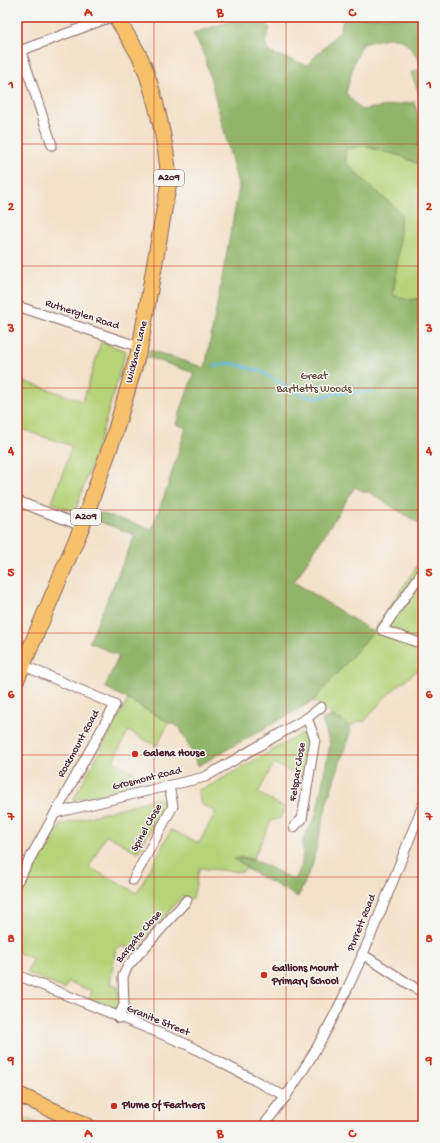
<svg xmlns="http://www.w3.org/2000/svg" width="440" height="1143" font-family="'Gochi Hand',sans-serif">
<style>
.green{fill:#b5d379;stroke:#807952}
.forest{fill:#90b569;stroke:#6d6a4a}
.lines{fill:none;stroke-linecap:round;stroke-linejoin:round}
.stream{stroke:#5ab5d8;stroke-width:3}
.street-casing{stroke:#856362;stroke-width:11}
.primary-casing{stroke:#856362;stroke-width:17}
.street{stroke:#fff;stroke-width:9}
.primary{stroke:#f6c16b;stroke-width:15}
.grid{fill:none;stroke:#c8321e;stroke-width:1;stroke-opacity:0.55}
.poi-dot{fill:#c8321e;stroke:#f6f6f2;stroke-width:1.5}
.labels{text-anchor:middle;dominant-baseline:central;stroke-width:3;stroke-linejoin:round;paint-order:stroke}
.shield{fill:#f6f6f2;stroke:#7e6067;stroke-width:1}
.shield-label{font-size:10px;font-weight:bold;fill:#4a1f2b}
.street-label{font-size:11px;fill:#4a1f2b;stroke:#f6f6f2}
.park-label{font-size:11px;fill:#654c3e;stroke:#f6f6f2}
.poi-label{font-size:11px;font-weight:bold;fill:#4a1f2b;stroke:#f6f6f2;text-anchor:start}
.neatline{fill:none;stroke:#c8321e;stroke-width:1.5}
.grid-label{font-size:13px;text-anchor:middle;font-weight:bold;fill:#c8321e}
</style>
<rect width="100%" height="100%" fill="#f6f6f2"/>
<filter id="ink" filterUnits="userSpaceOnUse"><feTurbulence type="fractalNoise" baseFrequency=".025" numOctaves="2"/><feDisplacementMap in="SourceGraphic" scale="8" xChannelSelector="R" yChannelSelector="G"/><feConvolveMatrix kernelMatrix="1 2 1 2 8 2 1 2 1" color-interpolation-filters="sRGB"/></filter>
<filter id="wash" filterUnits="userSpaceOnUse"><feTurbulence type="fractalNoise" baseFrequency=".012" numOctaves="4" result="noise"/><feDisplacementMap in="SourceGraphic" scale="16" xChannelSelector="R" yChannelSelector="G"/><feGaussianBlur stdDeviation="0.9" result="paint"/><feColorMatrix in="noise" values="0 0 0 0 0 0 0 0 0 0 0 0 0 0 0 0 0 1.4 0 .05"/><feComposite in="paint" operator="in"/></filter>
<g filter="url(#wash)">
<rect width="100%" height="100%" fill="#f3e1c9"/>
<g class="green">
<polygon points="363,146 401,156 423,166 423,297 413,300 393,295 398,257 401,213 359,176 346,162 345,149"/>
<polygon points="101,342 126,351 101,436 75,512 52,503 72,446 17,428 17,379 83,401"/>
<polygon points="423,557 423,670 420,668 386,696 364,722 360,721 349,727 341,719 338,721 333,715 313,701 373,632"/>
<polygon points="128,700 169,722 157,746 128,731 113,761 140,776 135,786 73,800"/>
<polygon points="301,734 306,736 308,742 302,778 274,763 258,793 285,808 280,818 271,821 253,859 242,857 235,859 247,866 243,872 199,868 193,899 183,896 135,950 123,946 116,949 110,983 118,986 119,1004 117,1007 112,1008 89,1000 92,991 68,982 65,989 27,973 33,959 17,952 17,902 60,825 157,798 165,802 165,806 138,852 106,835 89,867 137,893 171,830 199,843 216,812 201,804 198,790 211,785"/>
<polygon points="17,1114 43,1126 17,1126"/>
</g>
<g class="forest">
<path d="M245,17H258L270,28L265,42L270,53L307,65L340,31L344,17H423V103L411,73L422,67C403,33 399,34 363,44L354,62L346,93L361,110L414,102L423,129V166L401,156L363,146L345,149L346,162L359,176L401,213L398,257L393,295L413,300L423,297V526L369,492H364L355,487L294,582L373,632L313,701L198,766L180,728L105,687L119,656L89,642L135,535L98,521L100,513L152,529L167,488L186,428L176,424L194,373L148,357L150,350L205,368L239,188L204,54L193,33Z"/>
<path d="M333,715L338,721L341,719L351,730L327,802L312,866L298,897L245,868L246,866L234,859C257,855 275,872 295,880L302,865L303,840L316,815L330,744L322,720Z"/>
</g>
<g class="lines">
<polyline class="stream" points="215,366 230,363 260,371 299,394 311,397 323,397 336,393 371,392"/>
</g>
</g>
<g filter="url(#ink)">
<g class="lines">
<defs>
<g id="street">
<polyline points="21,51 52,145"/>
<polyline points="17,52 111,17"/>
<polyline points="17,306 140,347"/>
<polyline points="17,501 82,526"/>
<polyline points="423,571 382,630 423,644"/>
<polyline points="55,813 205,777 307,718 321,707"/>
<polyline points="294,827 302,819 315,739 307,718"/>
<polyline points="133,880 173,806 169,786"/>
<polyline points="17,882 115,705 18,663"/>
<polyline points="362,954 423,993"/>
<polyline points="17,975 186,1044 286,1097"/>
<polyline points="118,1018 124,1005 123,976 128,966 187,900"/>
<path d="M263,1126C340,1033 378,916 423,805"/>
<polyline points="419,1126 423,1121"/>
</g>
<g id="primary">
<path d="M17,679L82,526L114,436L140,347L169,182C167,146 155,92 141,59C134,45 124,31 116,17"/>
<polyline points="17,1094 88,1126"/>
</g>
</defs>
<use href="#street" class="street-casing"/>
<use href="#primary" class="primary-casing"/>
<use href="#street" class="street"/>
<use href="#primary" class="primary"/>
</g>
</g>
<path class="grid" d="M154,17V1126M286,17V1126M17,144H423M17,266H423M17,388H423M17,510H423M17,633H423M17,755H423M17,877H423M17,999H423"/>
<g class="poi-dot">
<circle cx="135" cy="754" r="4"/>
<circle cx="264" cy="975" r="4"/>
<circle cx="114" cy="1106" r="4"/>
</g>
<g class="labels">
<g class="shield">
<rect x="154" y="170" width="30" height="16" rx="3"/>
<rect x="71" y="509" width="30" height="16" rx="3"/>
</g>
<g class="shield-label">
<text x="169" y="178">A209</text>
<text x="86" y="517">A209</text>
</g>
<g class="street-label">
<text transform="translate(82 315) rotate(18)">Rutherglen Road</text>
<text transform="translate(137 352) rotate(-76)">Wickham Lane</text>
<text transform="translate(79 744) rotate(-61)">Rockmount Road</text>
<text transform="translate(298 772) rotate(-81)">Felspar Close</text>
<text transform="translate(147 779) rotate(-14)">Grosmont Road</text>
<text transform="translate(147 828) rotate(-61)">Spinel Close</text>
<text transform="translate(362 923) rotate(-68)">Purrett Road</text>
<text transform="translate(139 937) rotate(-50)">Bargate Close</text>
<text transform="translate(158 1021) rotate(22)">Granite Street</text>
</g>
<g class="park-label">
<text x="314" y="377">Great<tspan x="314" dy="13">Bartletts Woods</tspan></text>
</g>
<g class="poi-label">
<text x="143" y="754">Galena House</text>
<text x="272" y="969">Gallions Mount<tspan x="272" dy="13">Primary School</tspan></text>
<text x="122" y="1106">Plume of Feathers</text>
</g>
</g>
<rect width="440" height="1143" fill="none" stroke="#f6f6f2" stroke-width="44"/>
<rect x="22" y="22" width="396" height="1099" class="neatline"/>
<g class="grid-label">
<text x="88" y="16">A</text>
<text x="220" y="16">B</text>
<text x="352" y="16">C</text>
<text x="11" y="88">1</text>
<text x="429" y="88">1</text>
<text x="11" y="210">2</text>
<text x="429" y="210">2</text>
<text x="11" y="332">3</text>
<text x="429" y="332">3</text>
<text x="11" y="454">4</text>
<text x="429" y="454">4</text>
<text x="11" y="576">5</text>
<text x="429" y="576">5</text>
<text x="11" y="698">6</text>
<text x="429" y="698">6</text>
<text x="11" y="820">7</text>
<text x="429" y="820">7</text>
<text x="11" y="942">8</text>
<text x="429" y="942">8</text>
<text x="11" y="1064">9</text>
<text x="429" y="1064">9</text>
<text x="88" y="1137">A</text>
<text x="220" y="1137">B</text>
<text x="352" y="1137">C</text>
</g>
</svg>
